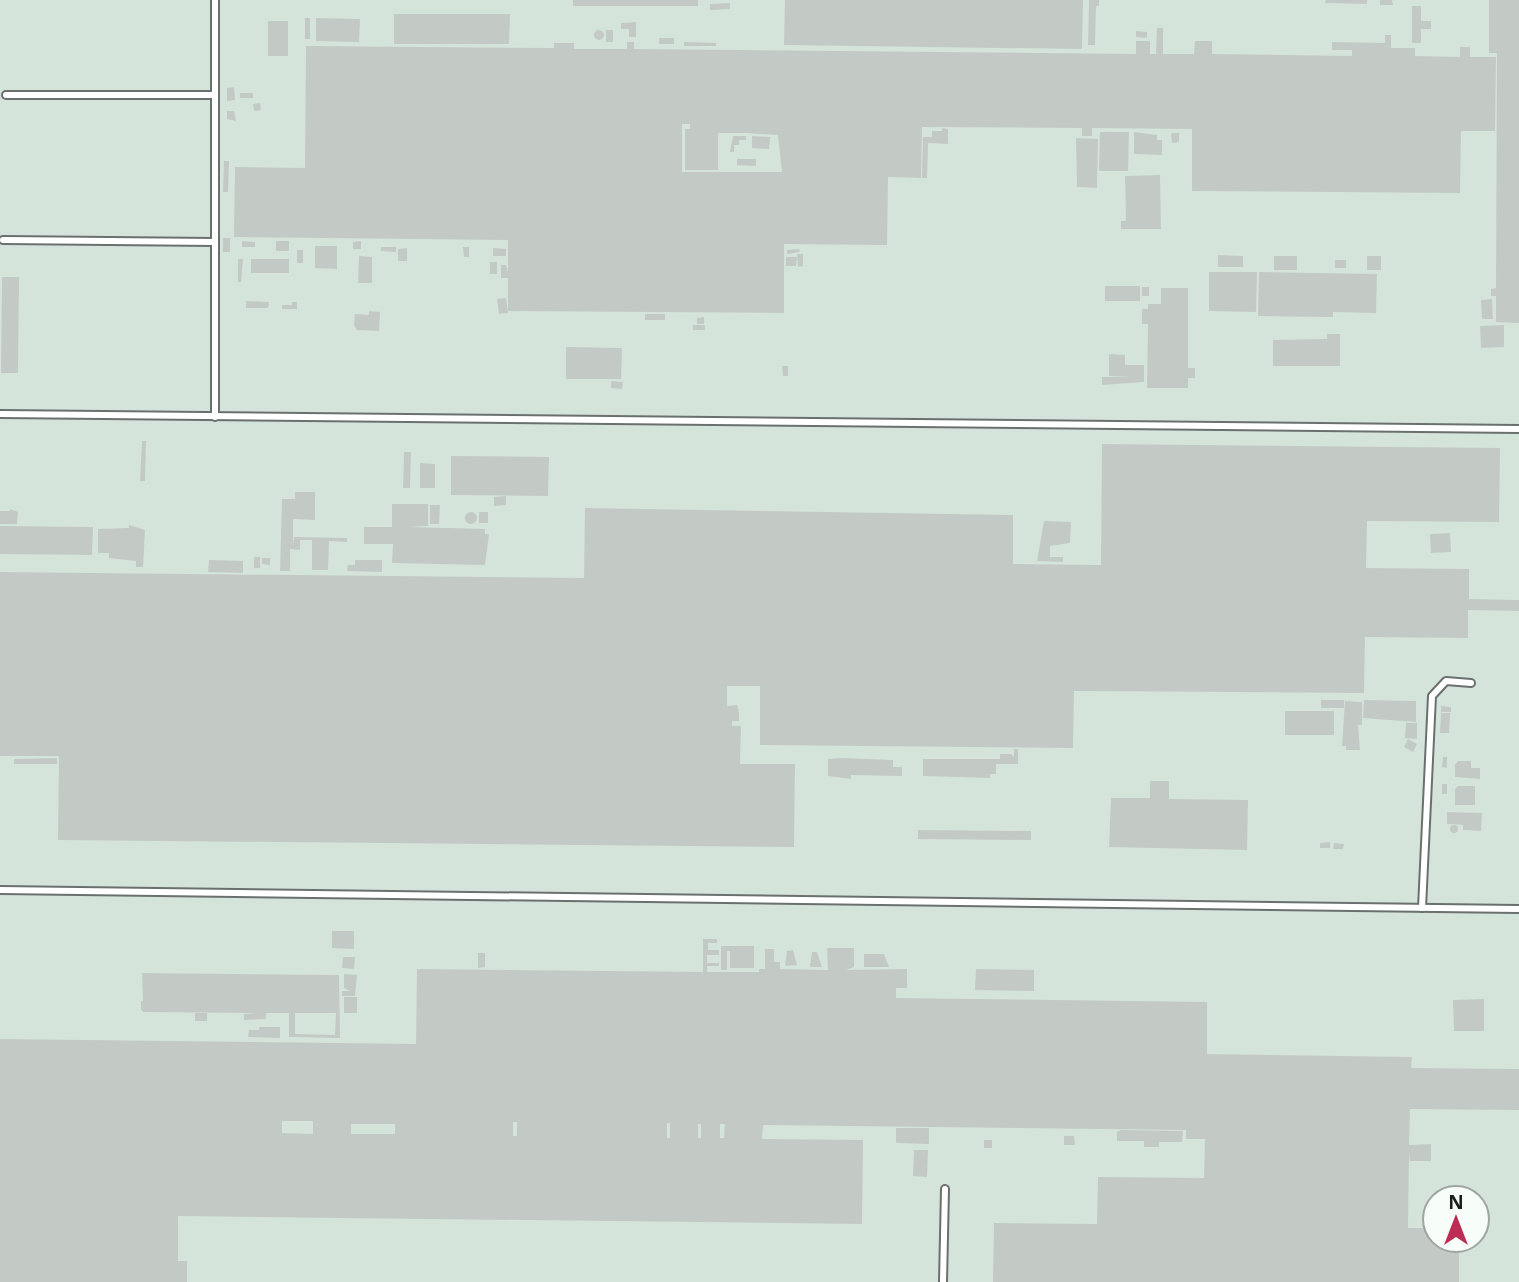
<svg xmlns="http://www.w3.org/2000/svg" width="1519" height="1282" font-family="'Open Sans',sans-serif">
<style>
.built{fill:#d5e4db;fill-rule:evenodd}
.building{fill:#c3cac6;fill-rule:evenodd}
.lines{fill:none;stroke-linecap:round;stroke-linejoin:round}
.lane-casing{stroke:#6a706d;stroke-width:10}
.lane{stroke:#fff;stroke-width:6}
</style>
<rect width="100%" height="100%" fill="#e9f1ec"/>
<path class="built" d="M0,0H1519V1282H0ZM1435,1198H1477V1240H1435Z"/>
<g class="building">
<rect x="573" y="0" width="125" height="6"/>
<polygon points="785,0 1083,0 1082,49 784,45"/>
<polygon points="1089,0 1099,0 1099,6 1096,6 1095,45 1088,45"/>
<polygon points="1326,0 1367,0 1367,4 1325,3"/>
<polygon points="1380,0 1392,0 1393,5 1380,5"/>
<polygon points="1489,0 1519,0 1519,323 1496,322 1496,296 1491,296 1491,289 1496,288 1497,53 1489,53"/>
<polygon points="730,3 730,9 710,10 710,4"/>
<polygon points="1412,6 1421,6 1421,21 1431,21 1431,29 1421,29 1421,43 1412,43"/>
<polygon points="394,14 510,14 509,44 394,44"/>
<rect x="305" y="18" width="5" height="21"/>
<polygon points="316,18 360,19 359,42 316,41"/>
<rect x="268" y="21" width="20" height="35"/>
<polygon points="636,22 636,37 629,37 629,29 621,29 621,23"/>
<path d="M1157,28H1163V54H1194L1195,41H1212V54L1352,56V50H1332V42L1385,43V35H1391V48H1415V56L1460,57V47H1470V57H1496L1495,131H1461L1460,193L1192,191V129L1092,128V136H1082V128L922,127L921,178L888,177L887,245L784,244V313L508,311V278H501V265H506L508,272V240L234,237L235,167L305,168L306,46L554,48V43H574V49H627V42H634V49L1136,54V41H1150V54H1156ZM682,124H690V129H685V170H718V133H746L778,135L782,172H682Z"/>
<circle cx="599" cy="35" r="5"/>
<rect x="606" y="30" width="7" height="12"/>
<polygon points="1136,31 1147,32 1147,38 1136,37"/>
<rect x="659" y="38" width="15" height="6"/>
<polygon points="684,42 716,43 716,46 684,46"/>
<polygon points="234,87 235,100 227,101 227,88"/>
<rect x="240" y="93" width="13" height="5"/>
<polygon points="260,103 261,110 254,111 253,104"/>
<polygon points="227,111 234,111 236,121 227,119"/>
<polygon points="942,128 948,129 948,144 928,143 927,178 922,178 923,137 932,137 932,131 942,131"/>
<polygon points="1100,132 1129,132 1128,171 1099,171"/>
<polygon points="1134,132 1157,135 1157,140 1162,140 1162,155 1134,154"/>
<polygon points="1171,133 1179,133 1179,142 1172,143"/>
<polygon points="733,136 746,136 746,140 739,140 739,145 734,145 734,152 730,152"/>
<polygon points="752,136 770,137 769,149 752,148"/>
<polygon points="1076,138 1098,139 1097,188 1077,187"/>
<polygon points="737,159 756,159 756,166 737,165"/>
<polygon points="224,161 229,161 228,192 223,192"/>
<polygon points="1160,175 1161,229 1121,229 1121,221 1126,221 1125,176"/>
<rect x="223" y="238" width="7" height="14"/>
<polygon points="242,241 255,242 255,247 242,247"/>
<rect x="276" y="241" width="13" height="10"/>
<polygon points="361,241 361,249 353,249 353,242"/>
<polygon points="315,246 337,246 337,269 315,268"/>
<polygon points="381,247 396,247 396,252 381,251"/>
<polygon points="463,247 469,247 469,257 464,257"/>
<polygon points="407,248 407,261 398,261 398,249"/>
<polygon points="493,248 506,249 506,256 493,256"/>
<polygon points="799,249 800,252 787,254 787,250"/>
<rect x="297" y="250" width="6" height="13"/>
<polygon points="797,254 803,254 803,266 798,267"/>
<polygon points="1218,255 1243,256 1243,267 1218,267"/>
<polygon points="359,256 372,257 372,283 358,283"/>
<rect x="1274" y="256" width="23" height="14"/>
<rect x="1367" y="256" width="14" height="14"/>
<polygon points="786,257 797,257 796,266 786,266"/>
<polygon points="238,259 243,259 241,282 238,282"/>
<rect x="251" y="259" width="38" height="14"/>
<rect x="1335" y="260" width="11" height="8"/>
<rect x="490" y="262" width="7" height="12"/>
<polygon points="1209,272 1257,272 1256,312 1209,311"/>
<polygon points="1259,272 1377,274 1376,313 1333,312 1333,317 1258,316"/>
<polygon points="2,277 19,277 18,373 1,373"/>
<rect x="1105" y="286" width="35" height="15"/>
<rect x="1142" y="287" width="7" height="9"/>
<polygon points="1161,288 1188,288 1188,368 1195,368 1195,378 1188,378 1188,388 1147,388 1148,324 1142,324 1142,309 1148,309 1148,304 1161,304"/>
<polygon points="506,298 508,313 499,314 497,299"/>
<polygon points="1492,299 1493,319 1482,319 1481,300"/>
<polygon points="246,301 269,302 268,308 246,308"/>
<polygon points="292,302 297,302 297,309 282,309 282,305 292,305"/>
<polygon points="369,311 380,312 379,331 357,330 354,325 355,314 369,315"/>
<rect x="645" y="314" width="20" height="6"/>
<polygon points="704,317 704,324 697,324 697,318"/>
<rect x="693" y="325" width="12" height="5"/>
<polygon points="1504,325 1504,347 1481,348 1480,326"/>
<polygon points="1327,334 1340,334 1340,366 1273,366 1273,340 1327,339"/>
<polygon points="566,347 622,348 621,379 566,379"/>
<polygon points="1109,354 1125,355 1125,365 1144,365 1144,382 1102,385 1102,377 1130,377 1109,376"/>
<polygon points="782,366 788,366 788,376 783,376"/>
<polygon points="611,381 623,382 622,389 611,388"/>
<polygon points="142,441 146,441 145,481 140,481"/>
<polygon points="1102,444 1500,448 1499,522 1367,521 1366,568 1469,569 1469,599 1519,600 1519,611 1468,610 1468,638 1365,637 1364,693 1074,691 1073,748 760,745 760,686 727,686 727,706 737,705 739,712 739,721 732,721 732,726 741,726 740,764 795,764 794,847 58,840 59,756 0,756 0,572 584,578 585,508 1013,515 1013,564 1101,565"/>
<polygon points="404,452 411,452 410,488 403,488"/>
<polygon points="451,456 549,457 548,496 451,495"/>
<polygon points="420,463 435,464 435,488 420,488"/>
<polygon points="295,492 315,492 315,520 293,519 293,547 294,537 347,538 347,542 329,541 328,570 312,570 312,540 300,540 300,550 290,549 290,571 280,571 282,499 295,499"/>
<polygon points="506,496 506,505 494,506 494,497"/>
<polygon points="392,504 428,504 428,526 408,527 485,529 485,534 489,534 485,565 392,563 393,544 364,544 364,527 392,527"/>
<polygon points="430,505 440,505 439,524 430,524"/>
<polygon points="10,509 18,512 17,524 0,524 0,511 10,511"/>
<circle cx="471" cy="518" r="6"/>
<rect x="479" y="512" width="9" height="11"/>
<polygon points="1044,521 1071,522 1070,543 1050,546 1050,557 1063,557 1063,562 1037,561"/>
<polygon points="129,525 145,530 143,567 136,567 136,561 109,558 109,553 98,553 98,529 129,528"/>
<polygon points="0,526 93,527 92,555 0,554"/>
<polygon points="1450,533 1451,552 1431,553 1430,534"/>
<rect x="254" y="557" width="6" height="11"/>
<polygon points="262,558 270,558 270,565 262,564"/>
<polygon points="209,560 243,561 243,573 208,572"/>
<polygon points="355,560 382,560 382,572 347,571 348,565 355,565"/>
<rect x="1321" y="700" width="23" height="8"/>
<polygon points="1364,700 1416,701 1416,722 1363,718"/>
<polygon points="1345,701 1362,702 1362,725 1358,725 1360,750 1346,750 1346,746 1342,746"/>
<polygon points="1441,706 1451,707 1451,712 1441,712"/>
<rect x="1285" y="711" width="49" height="24"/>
<polygon points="1441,713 1450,713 1449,733 1440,733"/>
<polygon points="1406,723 1417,723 1417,739 1405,738"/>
<polygon points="1408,739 1417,744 1413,752 1404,747"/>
<polygon points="1014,749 1018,749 1018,764 996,764 996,774 990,774 990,778 923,776 923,759 1000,759 1000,754 1011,754 1014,757"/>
<polygon points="1443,757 1447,757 1447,768 1442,767"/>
<polygon points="57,758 57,764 14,764 14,759"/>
<polygon points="842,758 893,760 893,767 902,767 902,776 851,775 851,779 828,776 828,759"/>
<polygon points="1458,761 1471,761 1471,768 1480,768 1480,779 1455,777 1455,765"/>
<polygon points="1150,781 1169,781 1169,799 1248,800 1247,850 1109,847 1111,798 1150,798"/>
<rect x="1442" y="784" width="5" height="10"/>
<polygon points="1458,786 1475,786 1475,805 1455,805 1455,789"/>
<polygon points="1447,812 1482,813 1481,831 1463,830 1463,825 1447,824"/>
<circle cx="1454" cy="829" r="4"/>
<polygon points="918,830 1031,831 1031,840 918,839"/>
<polygon points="1330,842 1330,848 1320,848 1320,843"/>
<polygon points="1334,843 1344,844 1343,849 1333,849"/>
<polygon points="332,931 354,931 354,949 332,948"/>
<path d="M703,939H717V943H708V950H719V955H707V963H719V966H707V972H759V969H765V949H774V962H780V969L828,970L827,948H854V967L846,970L907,969V988H896V998L1207,1002V1054L1412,1057L1411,1068L1519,1069V1110L1410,1109L1409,1145L1431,1144V1161H1410L1409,1153L1408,1228H1435V1240H1459V1282H993L994,1223L1097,1224L1098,1177L1204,1178L1205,1139H1186V1130L763,1125L762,1139L863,1140L862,1224L178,1216V1261H187V1282H0V1039L416,1044L417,969L703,972ZM282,1121H313V1134L282,1133ZM513,1122H517V1136H513ZM667,1123H670V1138H667ZM351,1124H395V1134H351ZM698,1124H701V1138H698ZM720,1124H725L724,1138H720Z"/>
<polygon points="721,946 754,946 754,968 730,968 730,951 727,951 727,970 721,970"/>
<polygon points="793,950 797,965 785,966 787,951"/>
<polygon points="812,952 817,952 822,967 810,967"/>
<polygon points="478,953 485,953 485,967 478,968"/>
<polygon points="864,954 884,954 889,967 864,967"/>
<polygon points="343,957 355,957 354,969 342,968"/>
<polygon points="976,969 1034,970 1034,991 975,990"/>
<path d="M142,973L339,975L340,1038L289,1037V1013H266V1019L244,1020V1014L257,1013L143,1012L141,1010V1001H143ZM295,1013H336L335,1035L295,1034Z"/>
<polygon points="344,974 357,975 355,996 342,996 342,991 350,991 344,988"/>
<rect x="344" y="997" width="13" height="16"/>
<polygon points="1484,999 1484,1031 1454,1031 1453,1000"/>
<rect x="195" y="1013" width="12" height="8"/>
<polygon points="259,1027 280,1027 280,1038 248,1037 249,1030 259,1030"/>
<polygon points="896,1128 929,1128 929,1144 896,1143"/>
<polygon points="1121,1130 1183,1131 1182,1142 1159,1142 1159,1147 1144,1147 1144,1141 1117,1141 1117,1132"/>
<polygon points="1064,1136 1074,1136 1075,1145 1064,1145"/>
<rect x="984" y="1140" width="8" height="8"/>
<polygon points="914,1150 928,1150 927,1177 913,1176"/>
</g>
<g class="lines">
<defs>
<g id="lane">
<polyline points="6,95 215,95"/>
<polyline points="3,240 215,242"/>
<polyline points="0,414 1519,429"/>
<polyline points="215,417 215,0"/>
<polyline points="0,890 1519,909"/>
<polyline points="1422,908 1432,696 1446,681 1471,683"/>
<polyline points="943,1282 945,1189"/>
</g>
</defs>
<use href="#lane" class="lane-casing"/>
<use href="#lane" class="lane"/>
</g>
<g transform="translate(1456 1219)"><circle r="33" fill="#f7fefa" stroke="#9fa4a1" stroke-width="2"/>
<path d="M0-5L12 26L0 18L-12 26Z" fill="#bc2c53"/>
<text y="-10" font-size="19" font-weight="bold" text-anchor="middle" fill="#1b1e1c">N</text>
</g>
</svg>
